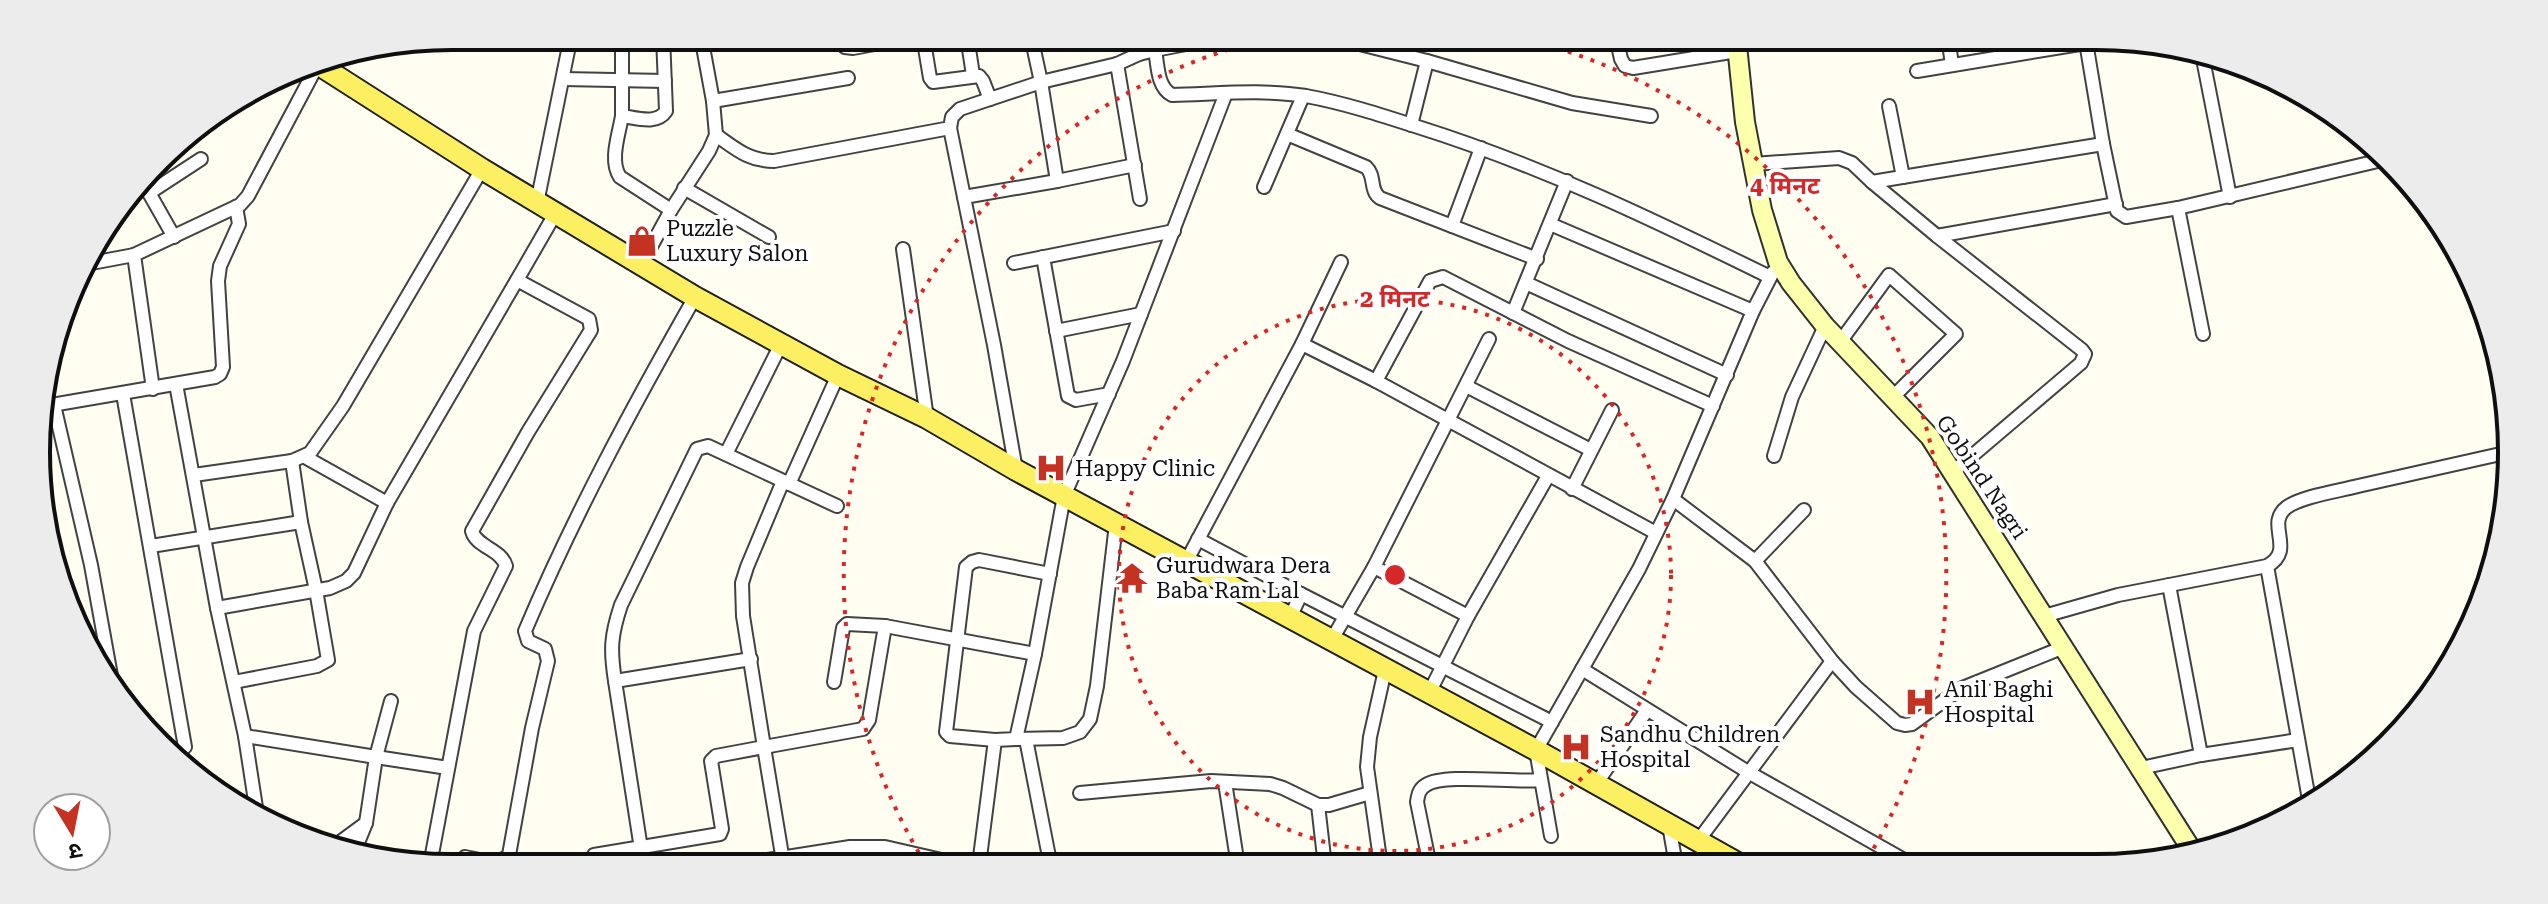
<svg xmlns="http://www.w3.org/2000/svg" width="2548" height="904" font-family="'Roboto Serif','Noto Sans Devanagari',serif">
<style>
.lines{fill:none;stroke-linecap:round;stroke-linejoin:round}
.street-casing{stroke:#424242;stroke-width:16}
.secondary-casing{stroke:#313131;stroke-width:22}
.primary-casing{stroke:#202020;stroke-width:24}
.street{stroke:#fff;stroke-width:12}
.secondary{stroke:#fcffab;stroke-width:18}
.primary{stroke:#fdef62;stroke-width:20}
.ring{fill:none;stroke:#d62828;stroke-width:4;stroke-dasharray:4 8}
.labels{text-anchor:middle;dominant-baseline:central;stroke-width:8;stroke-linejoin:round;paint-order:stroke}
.poi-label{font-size:22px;fill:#0f0f0f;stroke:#fff;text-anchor:start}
.street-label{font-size:22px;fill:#0f0f0f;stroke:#fff}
.rim{fill:none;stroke:#0f0f0f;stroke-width:4}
.centre{fill:#d62828;stroke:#fff;stroke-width:4}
.ring-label{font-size:24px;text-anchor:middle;font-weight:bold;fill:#d62828;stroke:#fff;stroke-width:8;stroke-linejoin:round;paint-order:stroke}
</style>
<rect width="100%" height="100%" fill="#fffef0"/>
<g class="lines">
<defs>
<g id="street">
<path d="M622,36V116C637,118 657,125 666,111L663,36"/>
<polyline points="841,36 845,47 853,48 918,36"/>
<polyline points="923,36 930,78 933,82 979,76 983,81 990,99"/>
<polyline points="967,36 973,75"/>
<polyline points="1328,36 1427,61 1411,125"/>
<polyline points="1616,36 1621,59 1625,66 1633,68 1737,51"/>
<polyline points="1948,36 1952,65"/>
<polyline points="2085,36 2103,144"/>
<polyline points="1155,50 1228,36"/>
<path d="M1139,54L1155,50C1158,66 1157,87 1172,95C1217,94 1262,89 1306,96C1344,103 1381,115 1418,127C1542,166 1654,220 1770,277"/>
<polyline points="2215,56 2203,59 2230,197"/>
<polyline points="1427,61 1572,103 1651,116"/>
<polyline points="1117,64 1140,199"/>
<polyline points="1917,71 2086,43"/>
<polyline points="563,79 665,81"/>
<polyline points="713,101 848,78"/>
<polyline points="1889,106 1903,177"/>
<path d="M622,116C619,134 609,161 620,177L671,210"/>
<polyline points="950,128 994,345 1016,470"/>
<path d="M1287,134L1366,167C1376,176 1369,190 1380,198L1537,259"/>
<path d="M716,135C736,149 749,161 774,161L950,128L952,117L960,109L1041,82L1117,64L1139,54L1136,36"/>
<polyline points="1753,164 1839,158 1852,163 1872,182 2103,144 2117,211 2126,217 2178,208 2382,160"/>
<polyline points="1057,181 1135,165"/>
<polyline points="1872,182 1937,236 2082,350 2085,354 2081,363 1953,472"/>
<polyline points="144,184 174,237"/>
<polyline points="1264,187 1303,96"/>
<polyline points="684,188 769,237"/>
<polyline points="149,193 201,159"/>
<polyline points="964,197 1057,181 1041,82 1031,36"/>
<polyline points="537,203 571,36"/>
<polyline points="2424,207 2428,215 2437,221"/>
<polyline points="2178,208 2203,334"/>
<polyline points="1550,224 1753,311"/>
<polyline points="1452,226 1481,148"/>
<polyline points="1937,236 2116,204"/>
<polyline points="903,249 927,418"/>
<polyline points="1043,257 1068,396 1076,400 1109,394"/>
<polyline points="1014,263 1174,231"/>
<polyline points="81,265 134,255"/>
<polyline points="641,265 671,210 709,151 716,135 713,101 701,36"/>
<polyline points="1526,283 1727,375"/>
<polyline points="1513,313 1567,181"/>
<polyline points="1056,331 1141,314"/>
<polyline points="1840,342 1889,275 1956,334 1893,397"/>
<polyline points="1302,344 1376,381 1656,533"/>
<polyline points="1376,381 1430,281 1443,277 1568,341 1713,406"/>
<polyline points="176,384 217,608 245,736"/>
<polyline points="1466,386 1591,450"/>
<polyline points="153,389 134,255 240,205 248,196 318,64"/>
<polyline points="123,394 185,747"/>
<polyline points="54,405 91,565 114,692"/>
<polyline points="40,407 215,377 220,374 223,367 218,281 220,266 239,224 236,207"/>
<polyline points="726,454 781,344"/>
<polyline points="1774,456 1792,397 1825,326"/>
<polyline points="305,457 387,503"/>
<polyline points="194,475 292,461 310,453 343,406 482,169"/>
<polyline points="783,481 747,567 742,583 743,616 764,747 863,729 869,720 885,626"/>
<polyline points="789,484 838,375"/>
<polyline points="1572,489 1612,410"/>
<polyline points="1673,499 1755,561 1832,661 1856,687 1897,723 1905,725 1912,724 1960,689 2064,647"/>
<polyline points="1198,539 1301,594"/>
<polyline points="151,546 301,522"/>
<polyline points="1755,561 1804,510"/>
<polyline points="1186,562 1302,344 1341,262"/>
<polyline points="2267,566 2310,805"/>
<polyline points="1374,567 1468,616"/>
<polyline points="2169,585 2201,755"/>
<polyline points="217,608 330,588 346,581 354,573 387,503 517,280"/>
<path d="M2044,616L2118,595L2267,566C2297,550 2264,524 2287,507C2303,496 2339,491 2358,486C2407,475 2456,464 2505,453"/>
<polyline points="1290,618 1301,594 1552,722"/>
<polyline points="1331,641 1374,567 1489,339"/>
<path d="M751,659L615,681C610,649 611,635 621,605L697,449L708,446L837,506"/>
<polyline points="1582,669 1748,772 1913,865"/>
<polyline points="615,681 644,868"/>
<polyline points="234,682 317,666 328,660 316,590 301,522 292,461"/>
<polyline points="834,682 843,628 847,624 885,626 1035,654"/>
<polyline points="1429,693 1468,616 1548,476"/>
<polyline points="1016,739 1063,738 1080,732 1090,719 1097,686 1116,524"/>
<polyline points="1026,739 1051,867"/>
<polyline points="995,740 950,736 946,732 966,567 972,562 979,560 1050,574"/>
<polyline points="2141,768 2201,755 2298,740"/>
<polyline points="1225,782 1238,866"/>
<polyline points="1596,784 1647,710"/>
<polyline points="1080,793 1211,781 1270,784 1283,788 1318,805 1329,805 1370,793"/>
<polyline points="1318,805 1325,866"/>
<polyline points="257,814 245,736 376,757 391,701"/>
<polyline points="1669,825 1676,865"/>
<polyline points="1551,836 1536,750 1639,569 1673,499 1753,311 1773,272"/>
<polyline points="1698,841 1832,661"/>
<polyline points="332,848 366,823"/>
<polyline points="353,855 366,823 376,757 448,768"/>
<polyline points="594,855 720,834 722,829 711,761 716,756 764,747 784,867"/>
<path d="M465,857C480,860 498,867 509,855L532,728L548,661L545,649L528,641L525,631C574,515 633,406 695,297"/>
<path d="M430,865L474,631L506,566C501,549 476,547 472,531L528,432L591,330L589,319L517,280L555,214"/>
<polyline points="1381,866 1367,767 1370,737 1385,670"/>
<path d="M1430,866L1417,802C1418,795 1419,789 1426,785C1444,773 1514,783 1540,780"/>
<polyline points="722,867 850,847 885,847 959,864"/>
<polyline points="956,867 959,864 979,865 995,740 1016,739 1035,654 1064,496 1123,361 1226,93"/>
</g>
<polyline id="secondary" points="1736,36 1745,122 1762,210 1778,262 1791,283 1825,326 1930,437 2193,852"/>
<polyline id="primary" points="316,63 482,169 695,297 838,375 927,418 1016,470 1536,750 1741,865"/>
</defs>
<use href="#street" class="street-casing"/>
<use href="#secondary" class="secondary-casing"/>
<use href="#primary" class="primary-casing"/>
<use href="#street" class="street"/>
<use href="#secondary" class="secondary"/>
<use href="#primary" class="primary"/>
</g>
<g class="ring">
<circle cx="1395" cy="575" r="276"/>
<path d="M925 863A551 551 0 0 1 1280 36M1510 36A551 551 0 0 1 1865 863"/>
</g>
<defs>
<symbol id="shop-bare" viewBox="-9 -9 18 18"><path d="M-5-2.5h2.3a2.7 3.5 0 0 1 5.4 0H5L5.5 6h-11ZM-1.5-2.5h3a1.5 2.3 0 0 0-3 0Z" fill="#c43221" stroke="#fff" stroke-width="2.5" paint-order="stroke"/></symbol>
<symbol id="hospital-bare" viewBox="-9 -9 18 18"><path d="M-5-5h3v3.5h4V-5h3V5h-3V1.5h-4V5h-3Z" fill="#c43221" stroke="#fff" stroke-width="2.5" paint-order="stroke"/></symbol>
<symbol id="temple-bare" viewBox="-9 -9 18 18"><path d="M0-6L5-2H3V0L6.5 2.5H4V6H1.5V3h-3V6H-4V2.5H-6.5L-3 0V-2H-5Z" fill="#c43221" stroke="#fff" stroke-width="2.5" paint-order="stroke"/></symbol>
</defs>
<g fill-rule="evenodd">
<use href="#shop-bare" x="620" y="219" width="44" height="44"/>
<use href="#hospital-bare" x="1029" y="446" width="44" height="44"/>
<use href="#temple-bare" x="1110" y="556" width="44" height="44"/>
<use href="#hospital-bare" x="1898" y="680" width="44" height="44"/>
<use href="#hospital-bare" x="1554" y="725" width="44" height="44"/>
</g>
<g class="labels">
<g class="poi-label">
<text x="666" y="228">Puzzle<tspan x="666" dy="25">Luxury Salon</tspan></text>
<text x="1075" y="468">Happy Clinic</text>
<text x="1156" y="565">Gurudwara Dera<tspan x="1156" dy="25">Baba Ram Lal</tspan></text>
<text x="1944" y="689">Anil Baghi<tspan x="1944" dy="25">Hospital</tspan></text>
<text x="1600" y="734">Sandhu Children<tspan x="1600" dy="25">Hospital</tspan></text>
</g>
<g class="street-label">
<text transform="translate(1982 477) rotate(56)">Gobind Nagri</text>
</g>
</g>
<path d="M0 0H2548V904H0ZM452 50H2096A402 402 0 0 1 2498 452V452A402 402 0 0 1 2096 854H452A402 402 0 0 1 50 452V452A402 402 0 0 1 452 50Z" fill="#ececec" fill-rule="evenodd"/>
<path class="rim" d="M452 50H2096A402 402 0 0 1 2498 452V452A402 402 0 0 1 2096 854H452A402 402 0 0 1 50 452V452A402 402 0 0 1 452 50Z"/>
<circle cx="1395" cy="575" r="12" class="centre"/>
<g class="ring-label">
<text x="1785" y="194">4 मिनट</text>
<text x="1395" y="307">2 मिनट</text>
</g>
<g transform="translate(72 832) rotate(170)"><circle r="38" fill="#ffffff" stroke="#9f9f9f" stroke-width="2"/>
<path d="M0-6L14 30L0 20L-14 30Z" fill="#c43221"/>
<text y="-12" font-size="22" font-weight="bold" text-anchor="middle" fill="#0f0f0f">उ</text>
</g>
</svg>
